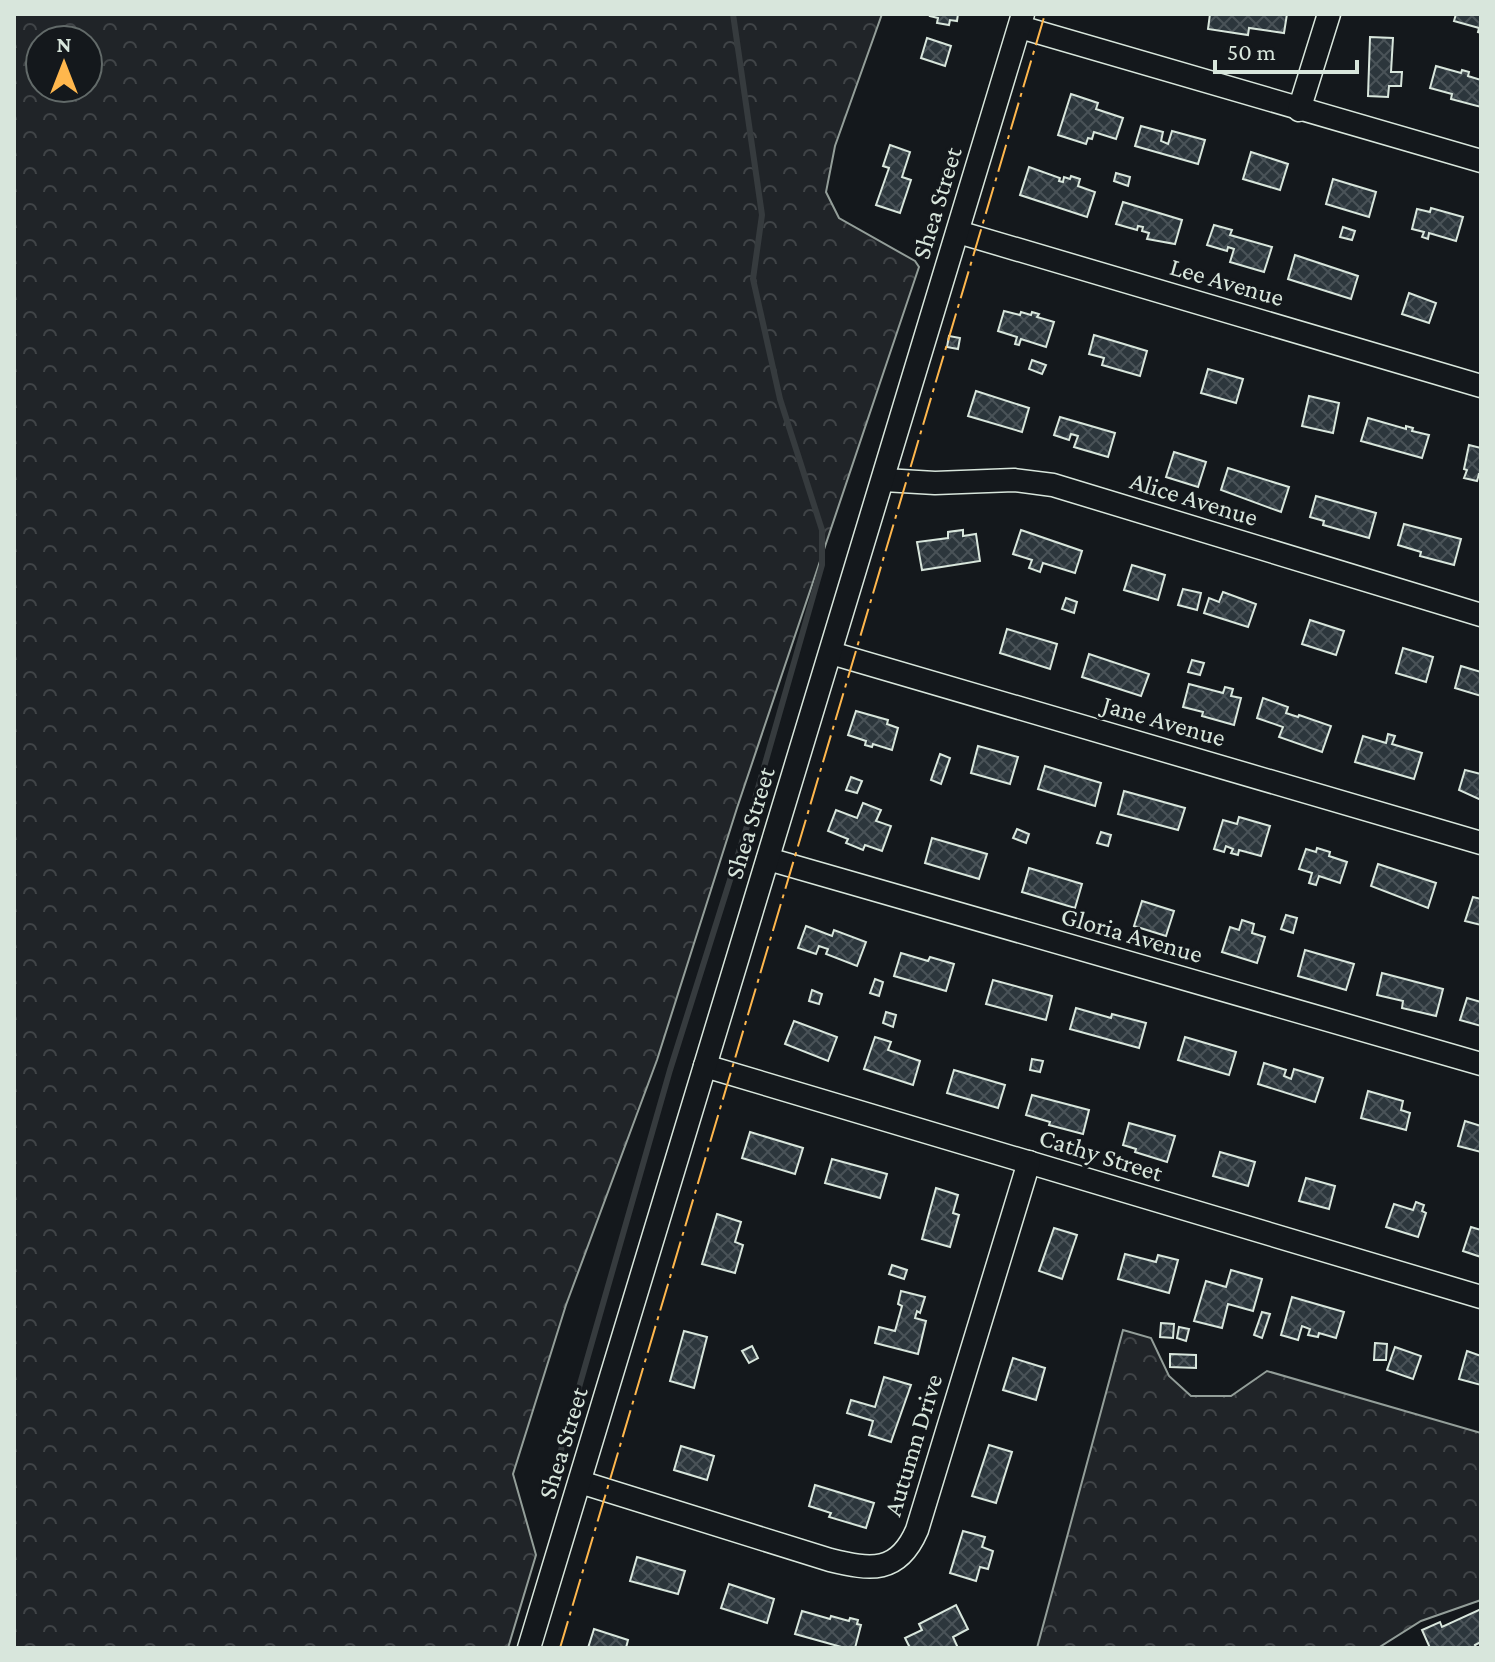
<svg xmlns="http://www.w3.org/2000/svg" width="1495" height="1662" font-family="'Crimson Pro',serif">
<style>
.forest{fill:url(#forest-crowns);stroke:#939e99;stroke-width:2;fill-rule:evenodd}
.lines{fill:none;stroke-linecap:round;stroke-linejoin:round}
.stream{stroke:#363b3e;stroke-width:6}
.building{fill:url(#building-cross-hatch);stroke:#d8e6dc;stroke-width:2}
.minor-casing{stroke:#d8e6dc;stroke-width:25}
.minor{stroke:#14181c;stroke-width:22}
.power{stroke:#ffb74d;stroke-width:2;stroke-dasharray:28 6 4 6;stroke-linecap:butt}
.labels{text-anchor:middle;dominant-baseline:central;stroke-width:6;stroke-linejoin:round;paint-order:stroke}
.street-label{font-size:26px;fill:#d8e6dc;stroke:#14181c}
</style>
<defs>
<pattern id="forest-crowns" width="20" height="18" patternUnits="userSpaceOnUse" patternTransform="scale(2)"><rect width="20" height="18" fill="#202428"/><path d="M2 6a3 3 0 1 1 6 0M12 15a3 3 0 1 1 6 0" fill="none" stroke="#404447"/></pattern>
<pattern id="building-cross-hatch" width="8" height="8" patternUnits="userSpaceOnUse" patternTransform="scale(2)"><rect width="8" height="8" fill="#2c363c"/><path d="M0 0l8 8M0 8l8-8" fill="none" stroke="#4a5358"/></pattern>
</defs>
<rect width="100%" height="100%" fill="#14181c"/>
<g class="forest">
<path d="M14,14H882L835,146L826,192L839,218L915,261L919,267L737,808L657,1060L566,1305L513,1474L536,1555L508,1648H14ZM40,40H88V88H40Z"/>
<polygon points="1123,1330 1151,1338 1169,1376 1191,1396 1231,1396 1267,1371 1481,1433 1481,1600 1421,1621 1378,1648 1037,1648"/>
</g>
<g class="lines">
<polyline class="stream" points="549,1492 670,1070 748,823 822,565 822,530 780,399 753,279 762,215 733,14"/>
</g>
<g class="building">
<polygon points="931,14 958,14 957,21 950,20 949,25 937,23 938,18 930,16"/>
<polygon points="1210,14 1287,14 1284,33 1249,28 1248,35 1208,29"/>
<polygon points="1456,14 1481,14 1481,33 1478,32 1479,28 1454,21"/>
<polygon points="1370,37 1393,38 1391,72 1402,72 1401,86 1389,86 1388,97 1368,96"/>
<polygon points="927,38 951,46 945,66 921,58"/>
<polygon points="1436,66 1461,73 1462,70 1469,72 1468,76 1481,80 1481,107 1451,99 1452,94 1430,88"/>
<polygon points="1071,94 1098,103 1096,109 1123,118 1116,139 1094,132 1092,139 1088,138 1086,144 1058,135"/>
<polygon points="1141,126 1163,132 1161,141 1168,144 1172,131 1205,140 1198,164 1135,146"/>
<polygon points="890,145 910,152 902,177 911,180 900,213 876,205 889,168 883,166"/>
<polygon points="1251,152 1288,164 1280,190 1243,179"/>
<polygon points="1029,167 1060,178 1059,181 1063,182 1064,177 1070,179 1071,176 1080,179 1078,186 1095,192 1087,217 1020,195"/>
<polygon points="1116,173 1130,177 1128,186 1114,181"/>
<polygon points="1333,179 1376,192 1369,217 1326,204"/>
<polygon points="1123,202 1182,220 1175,244 1147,239 1149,233 1142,231 1143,227 1138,226 1137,230 1116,224"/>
<polygon points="1431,208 1463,217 1456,241 1429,233 1428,239 1422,237 1424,232 1412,229 1417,209 1430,212"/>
<polygon points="1214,225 1232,230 1230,235 1272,247 1264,272 1230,262 1234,249 1228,247 1227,251 1207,245"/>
<polygon points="1343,227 1355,231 1352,240 1340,237"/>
<polygon points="1295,255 1358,276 1351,299 1288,279"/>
<polygon points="1409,293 1436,303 1429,323 1402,314"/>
<polygon points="1004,311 1020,315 1021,312 1031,315 1032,312 1039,314 1037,317 1054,322 1046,347 1021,339 1019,345 1015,344 1017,337 998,331"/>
<polygon points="1094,335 1147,351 1140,376 1102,365 1104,358 1089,354"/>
<polygon points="949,336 960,338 958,349 947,347"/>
<polygon points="1032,360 1046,365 1042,374 1029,369"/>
<polygon points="1208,369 1243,379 1236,403 1201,393"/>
<polygon points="976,391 1029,408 1022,432 968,416"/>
<polygon points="1309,396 1339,403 1333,433 1302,426"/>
<polygon points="1060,417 1115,433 1108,457 1074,447 1078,436 1071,434 1069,440 1054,435"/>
<polygon points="1368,418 1406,429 1406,426 1413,428 1412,431 1429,435 1422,458 1361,441"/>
<polygon points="1469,445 1481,448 1481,474 1479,474 1477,481 1464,478 1467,470 1464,469"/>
<polygon points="1174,452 1206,462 1198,487 1166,477"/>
<polygon points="1228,468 1289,487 1281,512 1221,490"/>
<polygon points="1316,496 1376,513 1369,538 1323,525 1324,521 1310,517"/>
<polygon points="1404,524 1461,539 1454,565 1420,556 1421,552 1398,545"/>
<polygon points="963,530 963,536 976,534 980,561 922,570 917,542 948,538 948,532"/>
<polygon points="1021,530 1082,551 1075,573 1043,563 1040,572 1029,568 1032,560 1013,554"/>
<polygon points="1132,565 1165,575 1158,600 1124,590"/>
<polygon points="1183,589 1201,593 1197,610 1178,605"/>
<polygon points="1223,592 1256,604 1248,627 1204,613 1209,598 1219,602"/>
<polygon points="1066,598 1077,602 1074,613 1062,609"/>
<polygon points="1310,620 1344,631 1336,655 1302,644"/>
<polygon points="1007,629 1057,644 1050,669 1000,653"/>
<polygon points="1403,648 1433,657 1426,682 1396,673"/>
<polygon points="1089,654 1149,674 1141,696 1082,677"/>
<polygon points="1192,660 1204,663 1200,675 1188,672"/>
<polygon points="1461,666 1481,672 1481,696 1455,688"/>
<polygon points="1189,684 1223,693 1225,687 1233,689 1231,696 1241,698 1234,725 1202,716 1203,712 1183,707"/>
<polygon points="1263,698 1288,707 1286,713 1298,717 1299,715 1331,726 1322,752 1279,737 1283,727 1257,718"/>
<polygon points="856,711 888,720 887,724 898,728 892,750 873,744 872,747 865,745 866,741 848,735"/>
<polygon points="1388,734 1395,736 1392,744 1422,753 1414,779 1355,762 1363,736 1386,743"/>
<polygon points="978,746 1018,757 1010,784 971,773"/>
<polygon points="940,754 950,758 941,784 931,780"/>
<polygon points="1045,766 1101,783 1095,806 1038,789"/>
<polygon points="1465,770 1481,774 1481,800 1459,790"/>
<polygon points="851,777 862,781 857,793 846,790"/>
<polygon points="1124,791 1185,808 1178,830 1118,814"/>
<polygon points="863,803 881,810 876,821 891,826 882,851 865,845 863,850 846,843 848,839 828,831 836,810 857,818"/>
<polygon points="1239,817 1270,826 1261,856 1239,850 1238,855 1231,853 1233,849 1226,846 1224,852 1214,849 1223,820 1237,824"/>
<polygon points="1017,829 1029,834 1026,843 1013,838"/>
<polygon points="1101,832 1111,835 1108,846 1097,843"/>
<polygon points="932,838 987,854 979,879 925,863"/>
<polygon points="1317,848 1330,852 1329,856 1347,862 1340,883 1319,876 1316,885 1309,883 1312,873 1299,869 1306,849 1316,852"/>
<polygon points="1378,864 1436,883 1428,908 1371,886"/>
<polygon points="1029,868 1082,884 1075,908 1022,892"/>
<polygon points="1473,897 1481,899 1481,925 1465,921"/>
<polygon points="1142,901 1174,911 1166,936 1134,926"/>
<polygon points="1286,915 1297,918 1293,933 1281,929"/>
<polygon points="1242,920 1254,924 1252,933 1265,937 1257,963 1222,952 1230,927 1239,930"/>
<polygon points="806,926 832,936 834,930 866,942 857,966 826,954 828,949 819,946 816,954 798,948"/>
<polygon points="1305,950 1354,964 1346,990 1298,976"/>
<polygon points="901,953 928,961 930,957 954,964 946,991 894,976"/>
<polygon points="1382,973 1443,989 1436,1016 1402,1008 1403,1001 1377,995"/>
<polygon points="875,979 883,982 879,996 870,993"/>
<polygon points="993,980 1052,996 1046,1020 986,1004"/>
<polygon points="812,990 822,994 819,1004 809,1001"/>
<polygon points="1467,998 1481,1002 1481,1026 1460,1020"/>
<polygon points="1076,1008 1111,1018 1112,1014 1146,1023 1139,1048 1070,1029"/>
<polygon points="886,1012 896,1015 893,1027 883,1023"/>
<polygon points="794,1021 837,1037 828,1061 785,1044"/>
<polygon points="875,1037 891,1042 888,1050 920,1061 913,1085 864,1069"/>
<polygon points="1185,1037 1236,1052 1229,1075 1178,1060"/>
<polygon points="1032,1059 1043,1061 1040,1072 1030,1070"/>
<polygon points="1264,1063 1286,1070 1284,1076 1291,1079 1294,1069 1323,1078 1315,1102 1258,1084"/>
<polygon points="954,1070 1005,1085 998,1108 947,1093"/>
<polygon points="1368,1091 1403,1101 1401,1110 1410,1113 1406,1130 1361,1118"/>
<polygon points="1032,1095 1089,1110 1083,1134 1049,1125 1050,1122 1026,1115"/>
<polygon points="1465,1121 1481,1126 1481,1152 1458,1146"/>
<polygon points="1129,1123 1175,1136 1167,1162 1135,1152 1136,1149 1123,1145"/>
<polygon points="750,1132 803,1148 795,1174 742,1158"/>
<polygon points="1220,1152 1255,1162 1248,1186 1213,1176"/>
<polygon points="832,1159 887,1174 880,1198 825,1183"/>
<polygon points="1306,1178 1335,1186 1329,1209 1299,1201"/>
<polygon points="936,1188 958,1195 953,1213 959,1215 950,1247 922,1239"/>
<polygon points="1416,1202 1424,1205 1422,1211 1426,1213 1418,1237 1386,1227 1394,1204 1413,1210"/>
<polygon points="717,1214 741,1222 735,1242 743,1245 735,1273 702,1264"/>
<polygon points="1471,1227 1481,1230 1481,1257 1463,1251"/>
<polygon points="1054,1228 1077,1235 1062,1279 1039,1271"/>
<polygon points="1125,1254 1156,1262 1158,1255 1178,1260 1169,1293 1118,1279"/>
<polygon points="892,1265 907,1270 904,1279 889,1274"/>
<polygon points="1231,1270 1262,1279 1253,1311 1228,1304 1222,1328 1194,1321 1206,1281 1226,1287"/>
<polygon points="901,1291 925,1297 920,1313 917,1311 915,1318 926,1321 918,1354 875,1343 879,1327 895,1331 902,1306 898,1304"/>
<polygon points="1292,1297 1344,1312 1336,1338 1319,1333 1318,1337 1308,1335 1310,1329 1302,1326 1298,1340 1281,1335"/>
<polygon points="1262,1312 1270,1314 1262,1338 1254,1335"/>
<polygon points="1161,1323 1174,1324 1173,1338 1160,1337"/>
<polygon points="1179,1327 1189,1329 1186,1341 1177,1338"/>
<polygon points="684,1331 707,1337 694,1388 670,1381"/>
<polygon points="1375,1343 1387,1344 1386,1360 1374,1360"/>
<polygon points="752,1346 758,1358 749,1363 742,1351"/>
<polygon points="1395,1347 1421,1356 1413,1379 1387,1370"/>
<polygon points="1467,1351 1481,1356 1481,1385 1459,1379"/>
<polygon points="1170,1354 1196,1355 1196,1368 1170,1367"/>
<polygon points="1013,1358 1045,1368 1036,1400 1003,1390"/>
<polygon points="884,1377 911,1385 891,1442 869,1435 873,1421 847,1413 851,1400 875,1407"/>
<polygon points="989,1445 1012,1452 996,1503 972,1496"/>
<polygon points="681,1446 714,1456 707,1480 674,1470"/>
<polygon points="815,1485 874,1503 866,1528 829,1517 831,1513 809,1506"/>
<polygon points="963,1531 985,1537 982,1547 993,1551 988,1569 980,1567 976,1581 950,1573"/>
<polygon points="637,1557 685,1571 678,1594 630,1581"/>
<polygon points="729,1584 774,1599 767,1623 721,1608"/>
<polygon points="956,1605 968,1629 953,1637 958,1648 910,1648 905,1638 922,1630 919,1624"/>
<polygon points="1481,1609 1481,1642 1475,1645 1476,1648 1430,1648 1422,1630 1440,1622 1442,1627"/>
<polygon points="802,1611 830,1619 831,1616 849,1621 850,1618 858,1620 857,1624 861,1625 855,1648 845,1648 795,1634"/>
<polygon points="594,1629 628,1640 626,1648 588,1648"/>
</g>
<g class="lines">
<defs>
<g id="minor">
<polyline points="1020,27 1481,161"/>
<polyline points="1299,110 1329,14"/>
<polyline points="958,232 1481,386"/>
<polyline points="884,480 935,483 1014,480 1053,485 1481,615"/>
<polyline points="831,653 1481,843"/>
<polyline points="768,859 1481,1064"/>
<polyline points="705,1066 1481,1297"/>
<path d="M580,1482L830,1560C871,1570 898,1574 917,1530L1029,1162"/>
<polyline points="529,1648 1023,14"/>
</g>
</defs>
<use href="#minor" class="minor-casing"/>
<use href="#minor" class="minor"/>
<polyline class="power" points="560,1648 1045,14"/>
</g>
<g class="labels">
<g class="street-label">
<text transform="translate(937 203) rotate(-73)">Shea Street</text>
<text transform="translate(1227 282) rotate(16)">Lee Avenue</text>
<text transform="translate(1194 499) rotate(17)">Alice Avenue</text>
<text transform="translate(1164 721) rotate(16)">Jane Avenue</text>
<text transform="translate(750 823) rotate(-73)">Shea Street</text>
<text transform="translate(1132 935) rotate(16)">Gloria Avenue</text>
<text transform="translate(1101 1155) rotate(17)">Cathy Street</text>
<text transform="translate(563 1443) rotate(-73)">Shea Street</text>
<text transform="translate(913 1445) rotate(-73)">Autumn Drive</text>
</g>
</g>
<rect width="1495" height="1662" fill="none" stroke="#d8e6dc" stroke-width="32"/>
<g transform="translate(64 64)"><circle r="38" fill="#14181c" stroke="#626a69" stroke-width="2"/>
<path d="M0-6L14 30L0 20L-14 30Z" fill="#ffb74d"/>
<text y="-12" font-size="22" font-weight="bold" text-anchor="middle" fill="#d8e6dc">N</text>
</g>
<path d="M1215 60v12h142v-12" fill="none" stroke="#d8e6dc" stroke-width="4"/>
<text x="1227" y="60" font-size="24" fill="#d8e6dc" stroke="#14181c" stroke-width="6" paint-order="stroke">50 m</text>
</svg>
